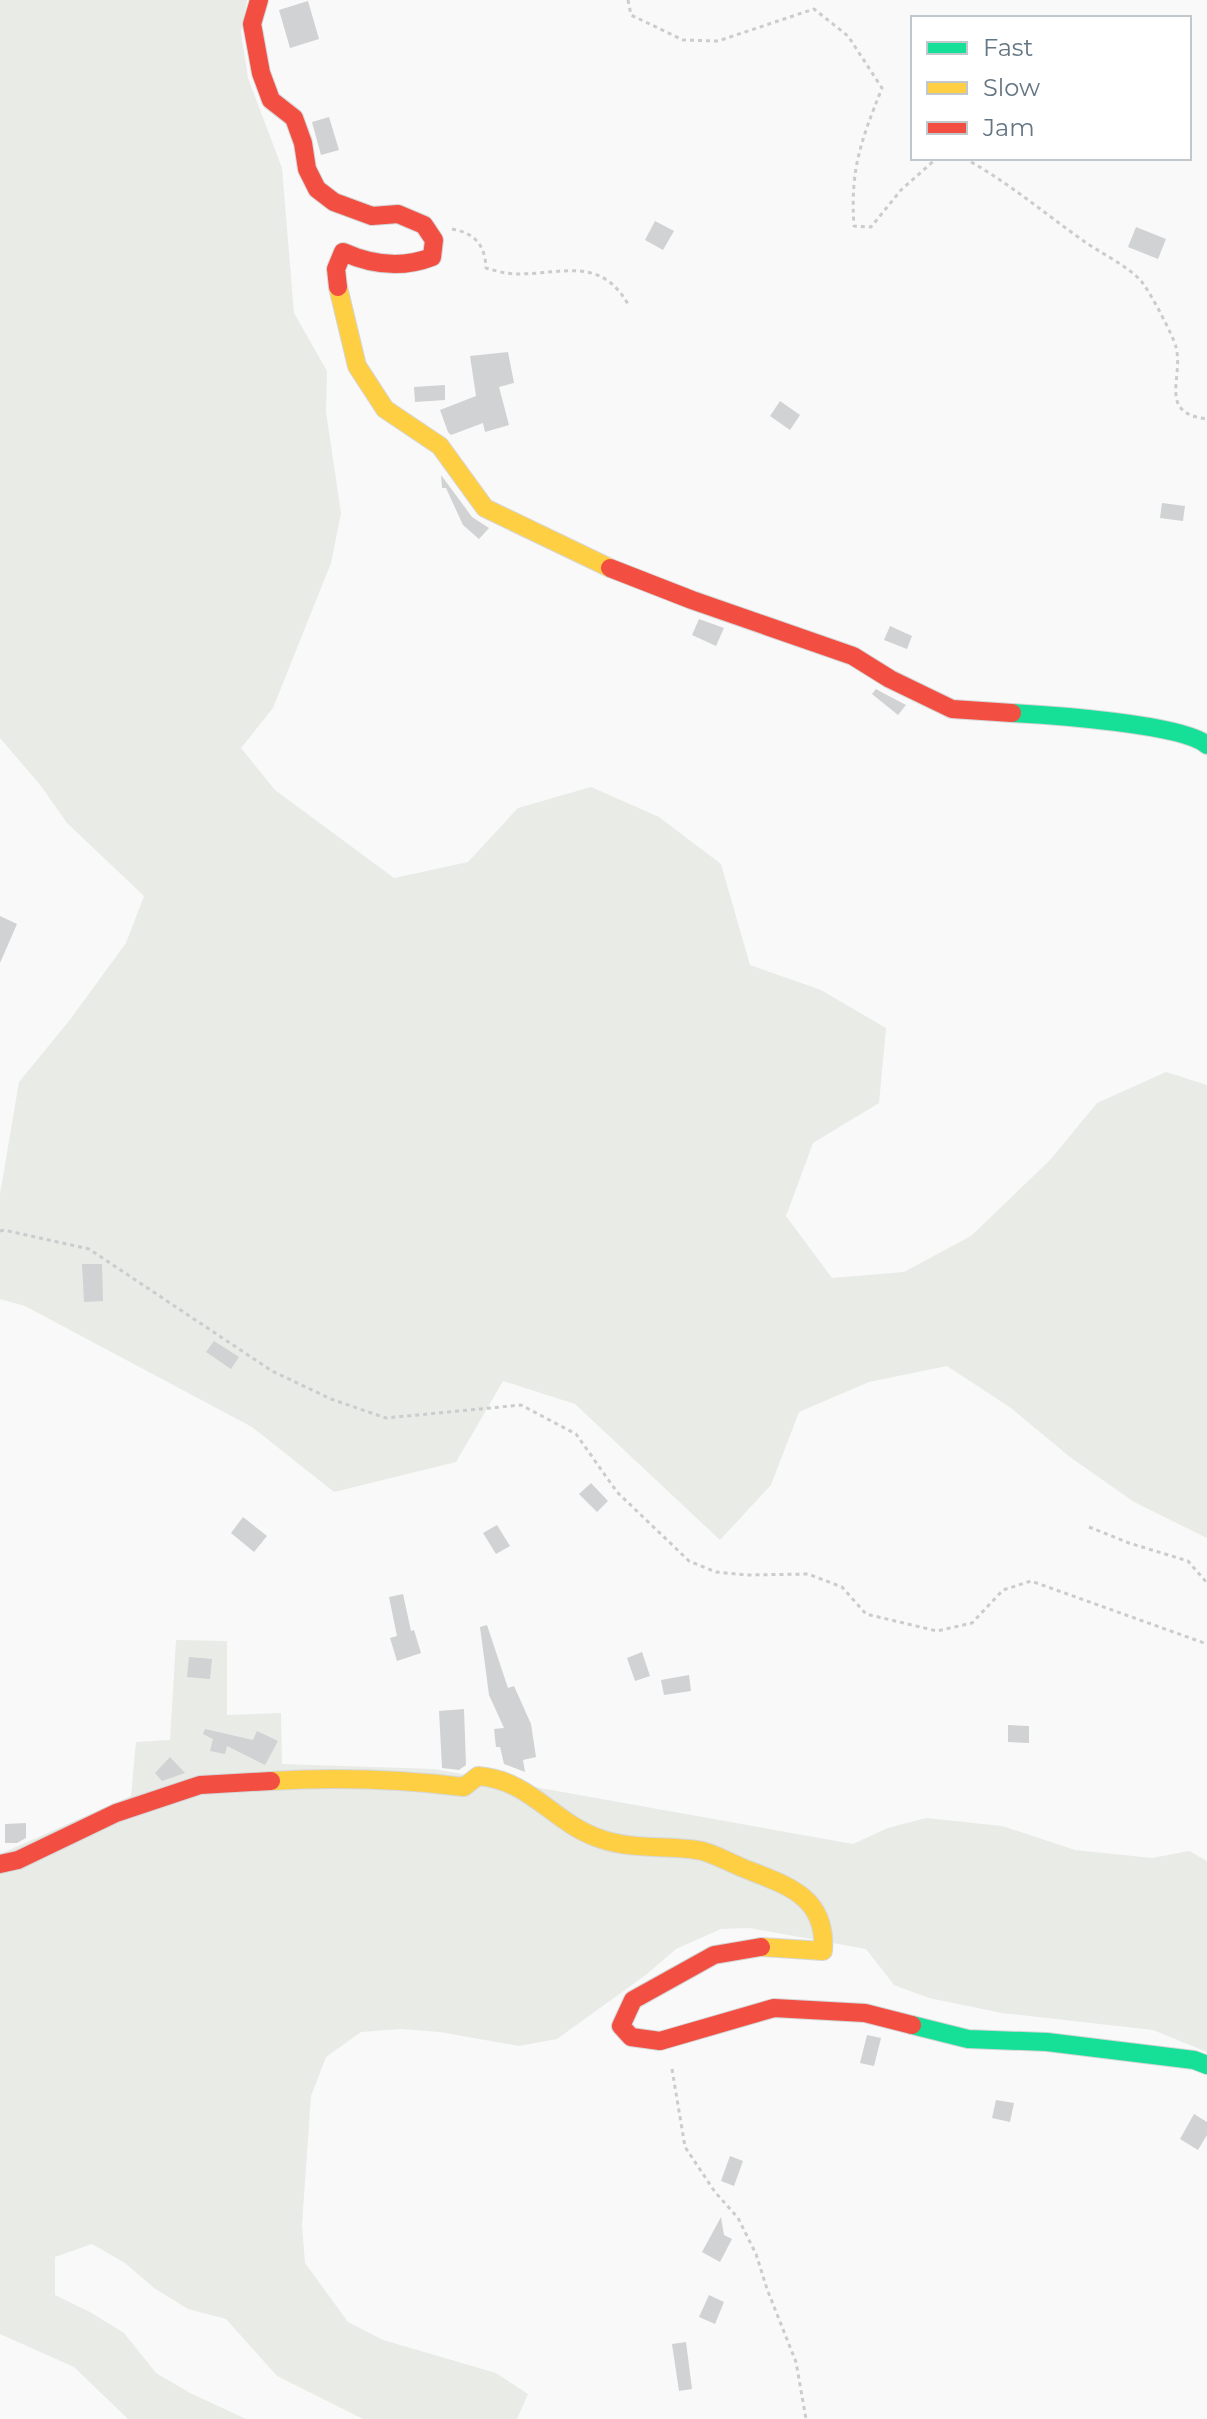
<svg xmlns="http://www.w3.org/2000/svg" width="1207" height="2419" font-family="Montserrat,sans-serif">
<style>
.green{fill:#e8ebe6}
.building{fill:#d0d2d3}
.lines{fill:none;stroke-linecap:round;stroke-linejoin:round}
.fast-casing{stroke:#d5d6d7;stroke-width:20}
.slow-casing{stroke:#d5d6d7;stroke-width:20}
.jam-casing{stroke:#d5d6d7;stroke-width:20}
.path{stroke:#cbcccd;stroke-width:3;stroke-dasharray:4 4;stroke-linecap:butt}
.fast{stroke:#16e098;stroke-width:18}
.slow{stroke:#ffcf43;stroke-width:18}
.jam{stroke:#f24e42;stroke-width:18}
</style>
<rect width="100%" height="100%" fill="#f9f9f9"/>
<g class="green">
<polygon points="0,0 247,0 241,32 248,78 282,168 294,313 327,371 326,412 341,513 331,563 273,708 241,748 275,790 394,878 468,862 518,808 591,787 659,817 721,864 750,965 821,990 886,1028 879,1103 813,1143 786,1216 832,1278 904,1272 971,1236 1050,1160 1097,1103 1166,1072 1207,1085 1207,1538 1134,1502 1070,1457 1011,1408 947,1366 869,1382 799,1412 771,1485 720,1540 575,1404 503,1381 456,1462 334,1492 252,1427 25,1306 0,1299 0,1194 19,1082 69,1021 126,943 144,896 67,823 41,786 0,738"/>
<polygon points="176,1640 227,1641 227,1715 281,1713 282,1764 434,1769 853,1844 888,1828 926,1818 1002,1826 1075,1850 1152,1858 1189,1851 1207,1861 1207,2052 1153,2030 1002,2013 929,1998 894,1985 866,1949 749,1928 721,1929 676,1949 647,1974 557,2039 519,2046 440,2032 401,2029 361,2032 326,2057 311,2096 302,2225 305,2263 348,2322 383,2340 496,2373 528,2394 517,2419 363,2419 277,2376 226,2319 188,2309 154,2288 125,2263 92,2244 55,2257 55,2295 90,2312 124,2333 156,2373 190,2393 246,2419 128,2419 74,2367 0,2334 0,1854 131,1796 136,1742 170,1740"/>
</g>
<g class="building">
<polygon points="308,1 319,39 290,48 279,10"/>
<polygon points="329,117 339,150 321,155 312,122"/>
<polygon points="655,221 674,231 663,250 645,240"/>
<polygon points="1136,227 1166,239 1158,259 1128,247"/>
<polygon points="508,352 514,383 499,387 509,425 485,432 483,423 451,435 448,432 440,410 476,396 470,356"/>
<polygon points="445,385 445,400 415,402 414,387"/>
<polygon points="780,401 800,415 790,430 770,416"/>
<polygon points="441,475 472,517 489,528 479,539 463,525 446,488 442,488"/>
<polygon points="1162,503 1185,506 1183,521 1160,518"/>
<polygon points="699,619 724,628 716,646 692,635"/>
<polygon points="890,626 912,636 907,649 884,640"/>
<polygon points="876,689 883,693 906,705 898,715 872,694"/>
<polygon points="0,916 17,924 0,963"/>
<polygon points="82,1264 102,1264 103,1301 84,1302"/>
<polygon points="214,1341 239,1357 231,1369 206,1352"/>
<polygon points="591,1483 608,1501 597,1512 579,1494"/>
<polygon points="243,1517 267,1536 254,1552 231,1533"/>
<polygon points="497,1525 510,1546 496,1554 483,1533"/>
<polygon points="403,1594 411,1631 414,1630 421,1653 397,1661 390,1638 397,1636 389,1597"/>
<polygon points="487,1625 508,1688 514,1686 531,1724 536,1757 523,1760 525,1772 504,1764 500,1747 496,1747 494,1729 504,1728 489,1695 480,1627"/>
<polygon points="642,1652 650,1676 635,1681 627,1658"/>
<polygon points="189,1657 212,1659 210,1679 187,1677"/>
<polygon points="689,1675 691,1691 664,1695 661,1680"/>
<polygon points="464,1709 466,1765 459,1770 442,1768 439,1711"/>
<polygon points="1008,1725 1029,1726 1029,1743 1008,1742"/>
<polygon points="205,1729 253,1740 257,1731 278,1741 265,1765 227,1746 225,1754 210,1751 213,1739 203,1734"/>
<polygon points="170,1757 185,1773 162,1781 155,1773"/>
<polygon points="26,1823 26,1838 17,1843 5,1843 5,1824"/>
<polygon points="867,2035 881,2038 874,2066 860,2063"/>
<polygon points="996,2100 1014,2103 1010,2122 992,2118"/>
<polygon points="1194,2114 1207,2122 1207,2135 1198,2150 1180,2139"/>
<polygon points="730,2156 743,2161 734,2186 721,2181"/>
<polygon points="721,2217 724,2235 732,2239 720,2262 702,2252"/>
<polygon points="709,2295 724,2302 715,2324 699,2317"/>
<polygon points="686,2342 692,2389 679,2391 672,2344"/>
</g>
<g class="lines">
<defs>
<g id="fast">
<path d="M1012,713C1050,715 1183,724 1207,745"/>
<polyline points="912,2025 968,2039 1047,2042 1194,2060 1207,2065"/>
</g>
<g id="slow">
<polyline points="338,287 357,366 385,409 440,446 485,508 610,568"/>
<path d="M271,1781C337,1777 399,1779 464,1787L478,1776C531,1780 554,1824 601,1839C633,1850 665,1845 697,1850C712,1852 728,1862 743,1868C785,1885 827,1895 823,1951L761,1947"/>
</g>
<g id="jam">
<path d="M259,0L252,24L261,73L271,100L294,118L303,143L307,169L317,189L334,202L372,216L398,214L424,225L434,240L432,257C401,269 372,265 343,252L336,269L338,287"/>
<polyline points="610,568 692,600 853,656 890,679 952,709 1012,713"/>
<polyline points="0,1864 18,1860 116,1813 200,1785 271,1781"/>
<polyline points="761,1947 714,1955 633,2000 621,2026 631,2037 660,2041 774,2008 865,2013 912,2025"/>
</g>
</defs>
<use href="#fast" class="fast-casing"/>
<use href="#slow" class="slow-casing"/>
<use href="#jam" class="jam-casing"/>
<g class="path">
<path d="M628,0L631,15L683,40L718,41L814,9L848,36L882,88C861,141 850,169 854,226L871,227L901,190L937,158"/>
<path d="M964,158C1008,182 1044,213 1085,242C1101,253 1129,267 1141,281C1149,290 1173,335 1176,347C1184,378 1157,413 1207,419"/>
<path d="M452,229C475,233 485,245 486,268C496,271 507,274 517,274C563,274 600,256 628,304"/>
<polyline points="0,1231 4,1230 89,1249 272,1371 331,1399 386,1418 521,1405 576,1434 617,1492 689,1561 716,1572 746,1575 808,1574 842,1587 866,1614 937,1631 972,1623 1003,1590 1031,1581 1207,1644"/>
<polyline points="1089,1527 1129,1543 1188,1561 1207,1583"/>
<polyline points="672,2069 685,2147 715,2192 738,2218 756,2254 767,2289 796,2362 806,2419"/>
</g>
<use href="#fast" class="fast"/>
<use href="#slow" class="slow"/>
<use href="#jam" class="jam"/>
</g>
<rect x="911" y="16" width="280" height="144" fill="#ffffff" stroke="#c1c8cd" stroke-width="2"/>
<rect x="927" y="42" width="40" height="12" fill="#16e098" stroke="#c1c8cd" stroke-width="2"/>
<text x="983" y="56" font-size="24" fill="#657683">Fast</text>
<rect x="927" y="82" width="40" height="12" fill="#ffcf43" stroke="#c1c8cd" stroke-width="2"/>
<text x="983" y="96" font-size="24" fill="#657683">Slow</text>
<rect x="927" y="122" width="40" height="12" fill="#f24e42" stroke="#c1c8cd" stroke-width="2"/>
<text x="983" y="136" font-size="24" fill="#657683">Jam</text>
</svg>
